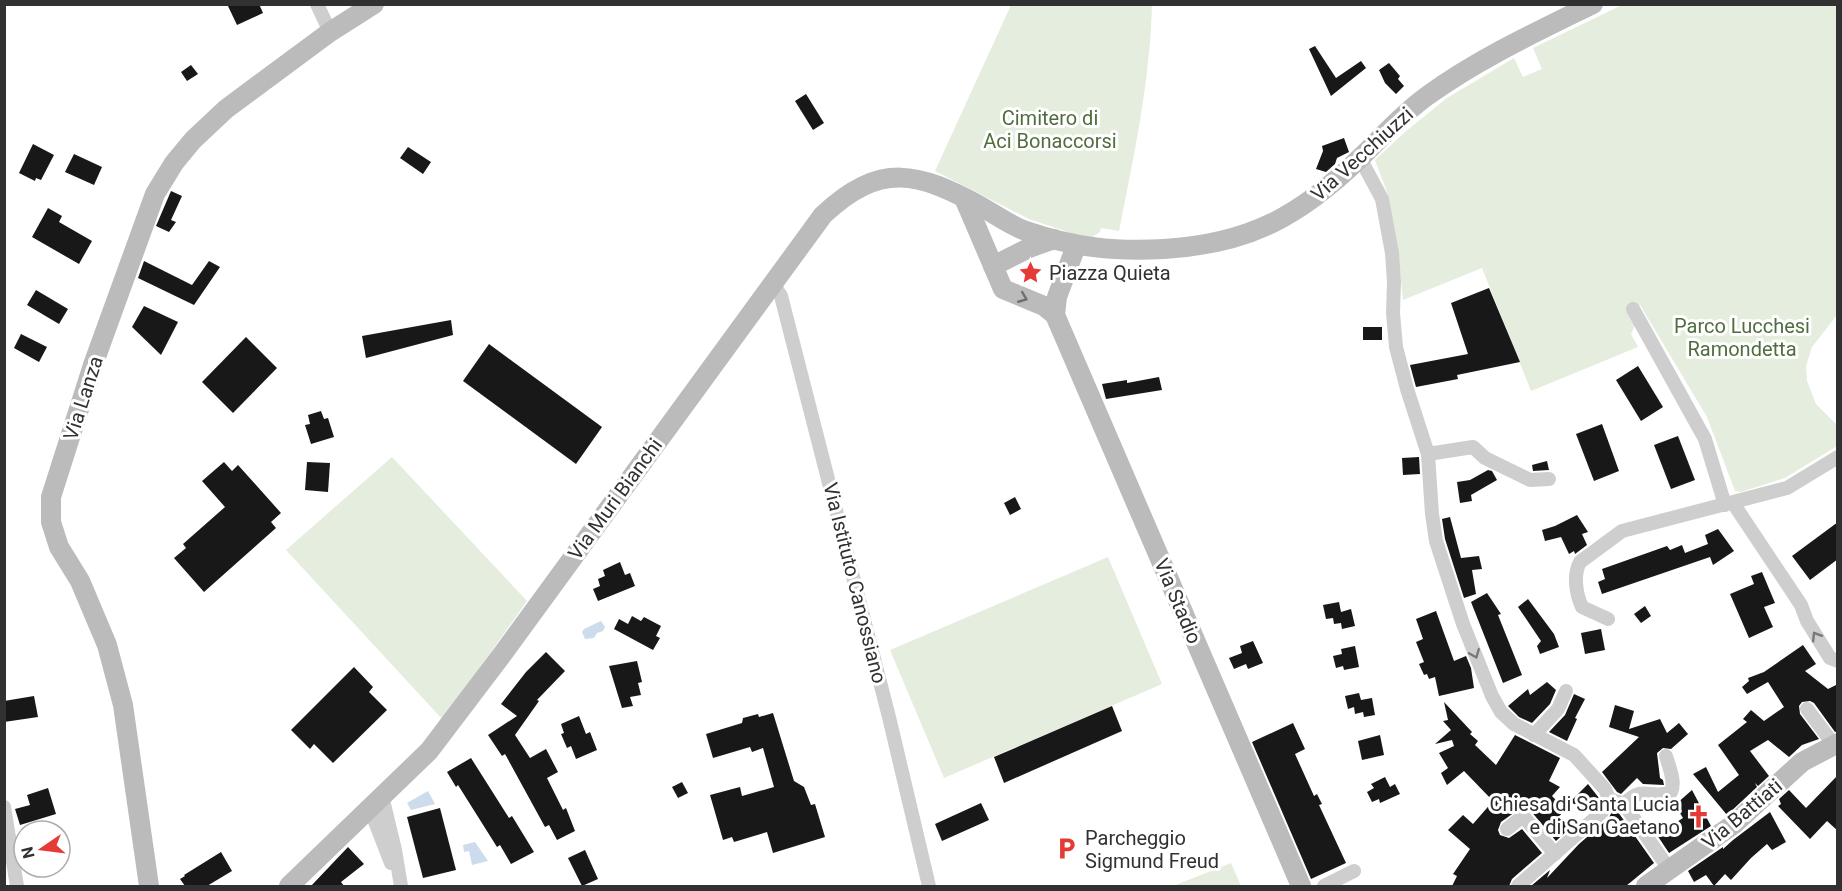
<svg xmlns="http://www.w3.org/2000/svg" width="1842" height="891" font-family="Roboto,sans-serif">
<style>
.green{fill:#e5eddf}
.water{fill:#ccdcec}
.building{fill:#181818}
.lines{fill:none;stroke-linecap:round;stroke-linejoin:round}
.street{stroke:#cecece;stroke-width:14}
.secondary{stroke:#bbb;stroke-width:20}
.oneway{stroke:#6f6f6f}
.oneway2{stroke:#787878}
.labels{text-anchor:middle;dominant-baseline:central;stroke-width:6;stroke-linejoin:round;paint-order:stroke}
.park-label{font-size:20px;fill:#4f6d3e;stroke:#fff}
.street-label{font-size:20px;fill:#313131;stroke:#fff}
.poi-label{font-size:20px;fill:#313131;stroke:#fff;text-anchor:start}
</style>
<rect width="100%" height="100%" fill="#fff"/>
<g class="green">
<path d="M1011,5H1152C1150,81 1134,156 1119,231L1101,228L1100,232L1089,239L1029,219L935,171Z"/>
<polygon points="1622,5 1837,5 1837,315 1812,347 1806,366 1807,381 1816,404 1837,425 1837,446 1785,478 1741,492 1735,491 1707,417 1640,305 1630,311 1637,321 1631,334 1638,347 1531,391 1482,268 1403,300 1398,252 1387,192 1375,160 1405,132 1447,98 1514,58 1523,77 1542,69 1533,48"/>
<polygon points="392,457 527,601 443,720 286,550"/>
<polygon points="1108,557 1162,684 944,778 890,650"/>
<polygon points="1231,863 1241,886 1173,886"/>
</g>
<g class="water">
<polygon points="601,621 605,627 603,631 597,633 594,638 585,639 582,632 584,629"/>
<polygon points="428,791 435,804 411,810 407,803"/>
<polygon points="475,842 488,861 472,865 469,851 464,852 463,845"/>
</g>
<g class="building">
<polygon points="227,4 259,4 263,13 237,25"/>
<polygon points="1315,46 1336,78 1361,61 1366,68 1331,96 1309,49"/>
<polygon points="1389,63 1400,76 1398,79 1404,86 1396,94 1385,83 1379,70"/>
<polygon points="191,65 198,74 187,81 181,72"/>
<polygon points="806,94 824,123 813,130 795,101"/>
<polygon points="1344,138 1349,152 1337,158 1335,164 1326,172 1316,169 1323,151 1322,146"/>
<polygon points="33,144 54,155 41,180 36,178 35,181 19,173"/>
<polygon points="408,147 431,162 423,174 400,158"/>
<polygon points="74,154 102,167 94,185 65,172"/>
<polygon points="171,191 182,196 171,220 176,222 169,232 156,226"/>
<polygon points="48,208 62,216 59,222 92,241 79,264 32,237"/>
<polygon points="144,261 192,285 209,261 220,267 194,305 138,278"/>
<polygon points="1489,288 1520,362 1457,375 1458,379 1416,387 1410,365 1468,354 1451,303"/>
<polygon points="36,290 68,309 59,324 27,305"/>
<polygon points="144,306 178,322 161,355 132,327"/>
<polygon points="451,320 453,335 366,358 362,336"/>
<rect x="1363" y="327" width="19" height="13"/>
<polygon points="21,334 47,347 39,362 14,348"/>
<polygon points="246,337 277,368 233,413 202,382"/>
<polygon points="489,344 602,427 576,464 463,381"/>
<polygon points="1638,366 1663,407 1641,421 1616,380"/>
<polygon points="1159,377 1162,390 1106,399 1102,384 1127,380 1127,383"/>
<polygon points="321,411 324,419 328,418 334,437 311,444 305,425 310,424 308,415"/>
<polygon points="1602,424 1619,471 1594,481 1576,434"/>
<polygon points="1678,436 1695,480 1671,489 1654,445"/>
<polygon points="1419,457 1420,474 1403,475 1402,458"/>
<polygon points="1547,461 1549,470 1533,471 1532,465"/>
<polygon points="224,462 232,471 238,465 281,513 271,522 276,528 204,592 174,558 186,548 183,544 225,507 202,481"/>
<polygon points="307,462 330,463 328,492 305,490"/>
<polygon points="1488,470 1492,471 1497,480 1471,495 1472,501 1460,503 1457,482 1470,480"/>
<polygon points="1015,497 1021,509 1010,515 1004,503"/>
<polygon points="1577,515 1588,532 1582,534 1587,545 1575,554 1574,551 1569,554 1561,537 1545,541 1542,530 1555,526"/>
<polygon points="1450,517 1461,558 1479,556 1482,569 1472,570 1476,594 1464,598 1445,539 1442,519"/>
<polygon points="1838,522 1838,559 1810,580 1792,556"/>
<polygon points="1718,529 1734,551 1713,565 1710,557 1602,594 1598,582 1605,579 1602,569 1667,546 1670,550 1682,545 1685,553 1708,544 1705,535"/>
<polygon points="620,562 625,575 630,573 635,586 598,601 593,589 600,586 598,579 605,576 603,570"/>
<polygon points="1762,572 1775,603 1764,607 1773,627 1749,638 1730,594 1754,584 1751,576"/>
<polygon points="1487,593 1501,614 1498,615 1522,675 1503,683 1471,602"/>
<polygon points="1528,599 1554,634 1559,647 1540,654 1537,646 1541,641 1518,607"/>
<polygon points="1339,602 1341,612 1351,609 1355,626 1342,629 1341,623 1334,624 1333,618 1326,619 1323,605"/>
<polygon points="1645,606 1651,616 1641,623 1634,614"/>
<polygon points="1436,611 1454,661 1466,656 1471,668 1474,688 1439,696 1435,677 1429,679 1427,674 1424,675 1419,664 1424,662 1416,642 1423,639 1416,619"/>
<polygon points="632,616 641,621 644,617 661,626 656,636 660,638 653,650 614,629 619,619 628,624"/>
<polygon points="1601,629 1605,650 1585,654 1581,633"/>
<polygon points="1253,641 1263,663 1248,669 1246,664 1234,669 1229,658 1242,653 1240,646"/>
<polygon points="1803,645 1816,664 1805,671 1828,689 1838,684 1838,731 1835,732 1814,703 1810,701 1802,702 1799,706 1800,714 1819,739 1802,745 1789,757 1768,740 1750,751 1769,776 1758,786 1755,783 1757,787 1727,815 1693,774 1706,767 1718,792 1739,775 1718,745 1747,722 1743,719 1751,710 1764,721 1784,707 1768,682 1747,694 1742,687 1749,681 1748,678 1764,672"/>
<polygon points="1355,646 1359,667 1344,670 1343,666 1336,668 1333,656 1342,654 1341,649"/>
<polygon points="546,652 565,671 537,700 539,701 515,735 530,758 546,749 558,772 547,778 563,810 566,808 575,831 557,840 549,825 545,827 505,754 502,756 488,735 517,716 501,704 526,672"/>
<polygon points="637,661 642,682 638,683 641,695 630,697 633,706 622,708 609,666"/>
<polygon points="354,667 373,687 369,692 387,710 333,763 314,744 310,749 291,730"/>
<polygon points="1547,682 1556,690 1550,704 1532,723 1519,717 1508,706 1528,689 1530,695"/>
<polygon points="1359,693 1361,700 1372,698 1375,715 1364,717 1363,712 1355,714 1354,707 1348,709 1345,696"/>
<polygon points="1574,694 1585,699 1575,718 1577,719 1567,741 1549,732 1565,715"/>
<polygon points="34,696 38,717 4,722 4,701"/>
<polygon points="1444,702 1472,732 1470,734 1478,741 1475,745 1496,765 1515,735 1560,758 1549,781 1560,787 1552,796 1566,810 1558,817 1571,827 1556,841 1530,810 1522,807 1501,822 1498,830 1500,835 1509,838 1522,829 1542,853 1512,879 1509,886 1452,886 1457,876 1453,874 1470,849 1448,830 1463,815 1473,824 1493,801 1464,771 1447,785 1441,773 1448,768 1439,753 1454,746 1452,740 1435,744 1451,730 1443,721 1448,720"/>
<polygon points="1615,705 1634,711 1629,729 1660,719 1667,733 1679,723 1688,734 1671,749 1663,748 1657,753 1660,778 1663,780 1664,785 1643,784 1637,778 1621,794 1617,792 1602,772 1639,737 1609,727"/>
<polygon points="1112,706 1122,731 1004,783 994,757"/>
<polygon points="773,713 794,781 804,787 811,805 815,804 825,837 773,853 767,832 734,842 732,837 723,840 710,795 740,787 742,796 774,787 763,748 752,752 750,747 713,758 706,734 742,723 743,718 758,714 759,717"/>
<polygon points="579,716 586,734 590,732 597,750 576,759 571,746 567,748 561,734 564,733 561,724"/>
<polygon points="1293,723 1305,749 1295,754 1314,796 1317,794 1322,804 1319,805 1346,863 1311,879 1252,742"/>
<polygon points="1380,735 1384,755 1362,760 1358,741"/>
<polygon points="471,758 509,818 512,816 534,852 511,864 500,845 497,847 458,785 456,787 447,772"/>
<polygon points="1838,775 1838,831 1827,821 1810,839 1778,806 1781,804 1779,799 1789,790 1806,808"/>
<polygon points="1385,777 1390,787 1395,784 1400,794 1380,803 1379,799 1372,802 1367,792 1374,788 1371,784"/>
<polygon points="682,782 688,793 678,798 672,787"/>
<polygon points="1588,784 1599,798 1595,806 1586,803 1583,808 1570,802"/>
<polygon points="48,788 56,814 20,825 15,809 30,805 27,795"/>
<polygon points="1692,790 1711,826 1669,853 1657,835 1683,818 1675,805"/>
<polygon points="981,803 989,820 942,841 935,824"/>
<polygon points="440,808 456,870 423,878 407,817"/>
<polygon points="1613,810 1618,812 1654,863 1626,886 1531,886 1550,870 1547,878 1579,844 1608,819"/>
<polygon points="1770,812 1786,842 1772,850 1767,844 1751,858 1731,880 1725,874 1714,886 1706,875 1694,882 1688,871 1723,847 1723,849 1733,840"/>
<polygon points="348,847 364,864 341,882 344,886 311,886"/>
<polygon points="585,850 598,879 582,886 568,858"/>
<polygon points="221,852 232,871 207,886 185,886 180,879 185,876 184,875"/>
</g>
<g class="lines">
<g class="street">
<polyline points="317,4 330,32"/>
<polyline points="1360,158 1382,199 1392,253 1394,282 1393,313 1396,347 1407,389 1428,454 1432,514 1436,541 1463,624 1492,696 1501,712 1514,724 1574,755 1605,789 1609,799 1602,812 1518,886"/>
<polyline points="772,282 781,296 889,717 929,886"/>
<polyline points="1633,309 1705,439 1725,505"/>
<polyline points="1428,454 1473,447 1485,458 1530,480 1549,479"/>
<polyline points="1733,503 1801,605 1807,621 1830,658 1838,661"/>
<path d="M1608,619L1582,607C1576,594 1573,575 1580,562L1622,531L1787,488L1838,457"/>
<polyline points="1807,709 1834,745"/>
<polyline points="1534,735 1558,709 1566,691"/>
<polyline points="382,796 395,850 401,886"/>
<polyline points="1609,799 1624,804 1669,869"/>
<path d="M1624,804C1645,783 1649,801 1671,792C1676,782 1669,767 1666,756"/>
<polyline points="4,807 17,886"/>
<polyline points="370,809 391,863"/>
<polyline points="1507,829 1523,816 1555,854"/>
<polyline points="1324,886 1354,871"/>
</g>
<g class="secondary">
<polyline points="964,198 1003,289 1044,306 1055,315 1301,886"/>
<polyline points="993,266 1029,248 1054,239"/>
<polyline points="1055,315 1057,297 1076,246"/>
<polyline points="149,886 123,705 107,645 80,581 59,547 51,522 51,497 93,365 155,194 174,163 193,140 226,109 330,32 374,4"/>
<path d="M289,886L429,751L504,652L823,215C881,161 918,172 982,207C996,215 1011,226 1026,231C1073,247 1114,252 1164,249C1249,244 1300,216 1360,158C1382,137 1402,114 1427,96C1478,59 1536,32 1593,4"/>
<polyline points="1646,886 1734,824 1802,762 1838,743"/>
</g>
</g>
<defs><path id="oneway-chevron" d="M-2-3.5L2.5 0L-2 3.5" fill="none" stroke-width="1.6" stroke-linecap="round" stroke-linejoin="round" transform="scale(1.5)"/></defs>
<use class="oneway" href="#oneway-chevron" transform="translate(1023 298) rotate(22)"/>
<g class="oneway2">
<use href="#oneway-chevron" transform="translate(1816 636) rotate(-122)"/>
<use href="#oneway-chevron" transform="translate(1475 654) rotate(68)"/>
</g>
<defs>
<symbol id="sight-bare" viewBox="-9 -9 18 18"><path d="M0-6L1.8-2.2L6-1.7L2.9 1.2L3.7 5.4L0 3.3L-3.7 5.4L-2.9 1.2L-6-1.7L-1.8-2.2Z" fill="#e43b36" stroke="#fff" stroke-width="2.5" paint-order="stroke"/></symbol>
<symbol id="church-bare" viewBox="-9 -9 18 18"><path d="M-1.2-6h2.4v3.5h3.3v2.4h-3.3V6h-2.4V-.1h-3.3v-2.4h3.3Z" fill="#e43b36" stroke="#fff" stroke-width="2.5" paint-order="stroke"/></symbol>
<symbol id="parking-bare" viewBox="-9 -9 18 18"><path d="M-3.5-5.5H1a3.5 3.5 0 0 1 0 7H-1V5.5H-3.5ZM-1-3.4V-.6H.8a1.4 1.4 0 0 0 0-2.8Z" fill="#e43b36" stroke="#fff" stroke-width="2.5" paint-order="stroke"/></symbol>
</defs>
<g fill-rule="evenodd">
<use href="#sight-bare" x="1014" y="256" width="33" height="33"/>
<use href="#church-bare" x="1682" y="800" width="33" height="33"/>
<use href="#parking-bare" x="1050" y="832" width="33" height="33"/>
</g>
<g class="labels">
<g class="park-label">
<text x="1050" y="118">Cimitero di<tspan x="1050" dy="23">Aci Bonaccorsi</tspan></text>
<text x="1742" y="326">Parco Lucchesi<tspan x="1742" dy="23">Ramondetta</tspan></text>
</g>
<g class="street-label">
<text transform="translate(1362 154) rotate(-42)">Via Vecchiuzzi</text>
<text transform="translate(83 398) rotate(-72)">Via Lanza</text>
<text transform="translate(615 499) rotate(-54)">Via Muri Bianchi</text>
<text transform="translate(855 583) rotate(76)">Via Istituto Canossiano</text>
<text transform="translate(1178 601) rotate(67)">Via Stadio</text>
<text transform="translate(1742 814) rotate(-40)">Via Battiati</text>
</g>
<g class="poi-label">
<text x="1049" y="273">Piazza Quieta</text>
<text x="1680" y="804" text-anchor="end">Chiesa di Santa Lucia<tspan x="1680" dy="23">e di San Gaetano</tspan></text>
<text x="1085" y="838">Parcheggio<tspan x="1085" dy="23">Sigmund Freud</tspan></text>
</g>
</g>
<rect width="1842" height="891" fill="none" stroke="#313131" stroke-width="12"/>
<g transform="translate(42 849) rotate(256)"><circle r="28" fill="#ffffff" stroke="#adadad" stroke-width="1.5"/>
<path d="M0-4.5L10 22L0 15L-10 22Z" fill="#e43b36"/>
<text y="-9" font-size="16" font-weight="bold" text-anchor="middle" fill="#313131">N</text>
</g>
</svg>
